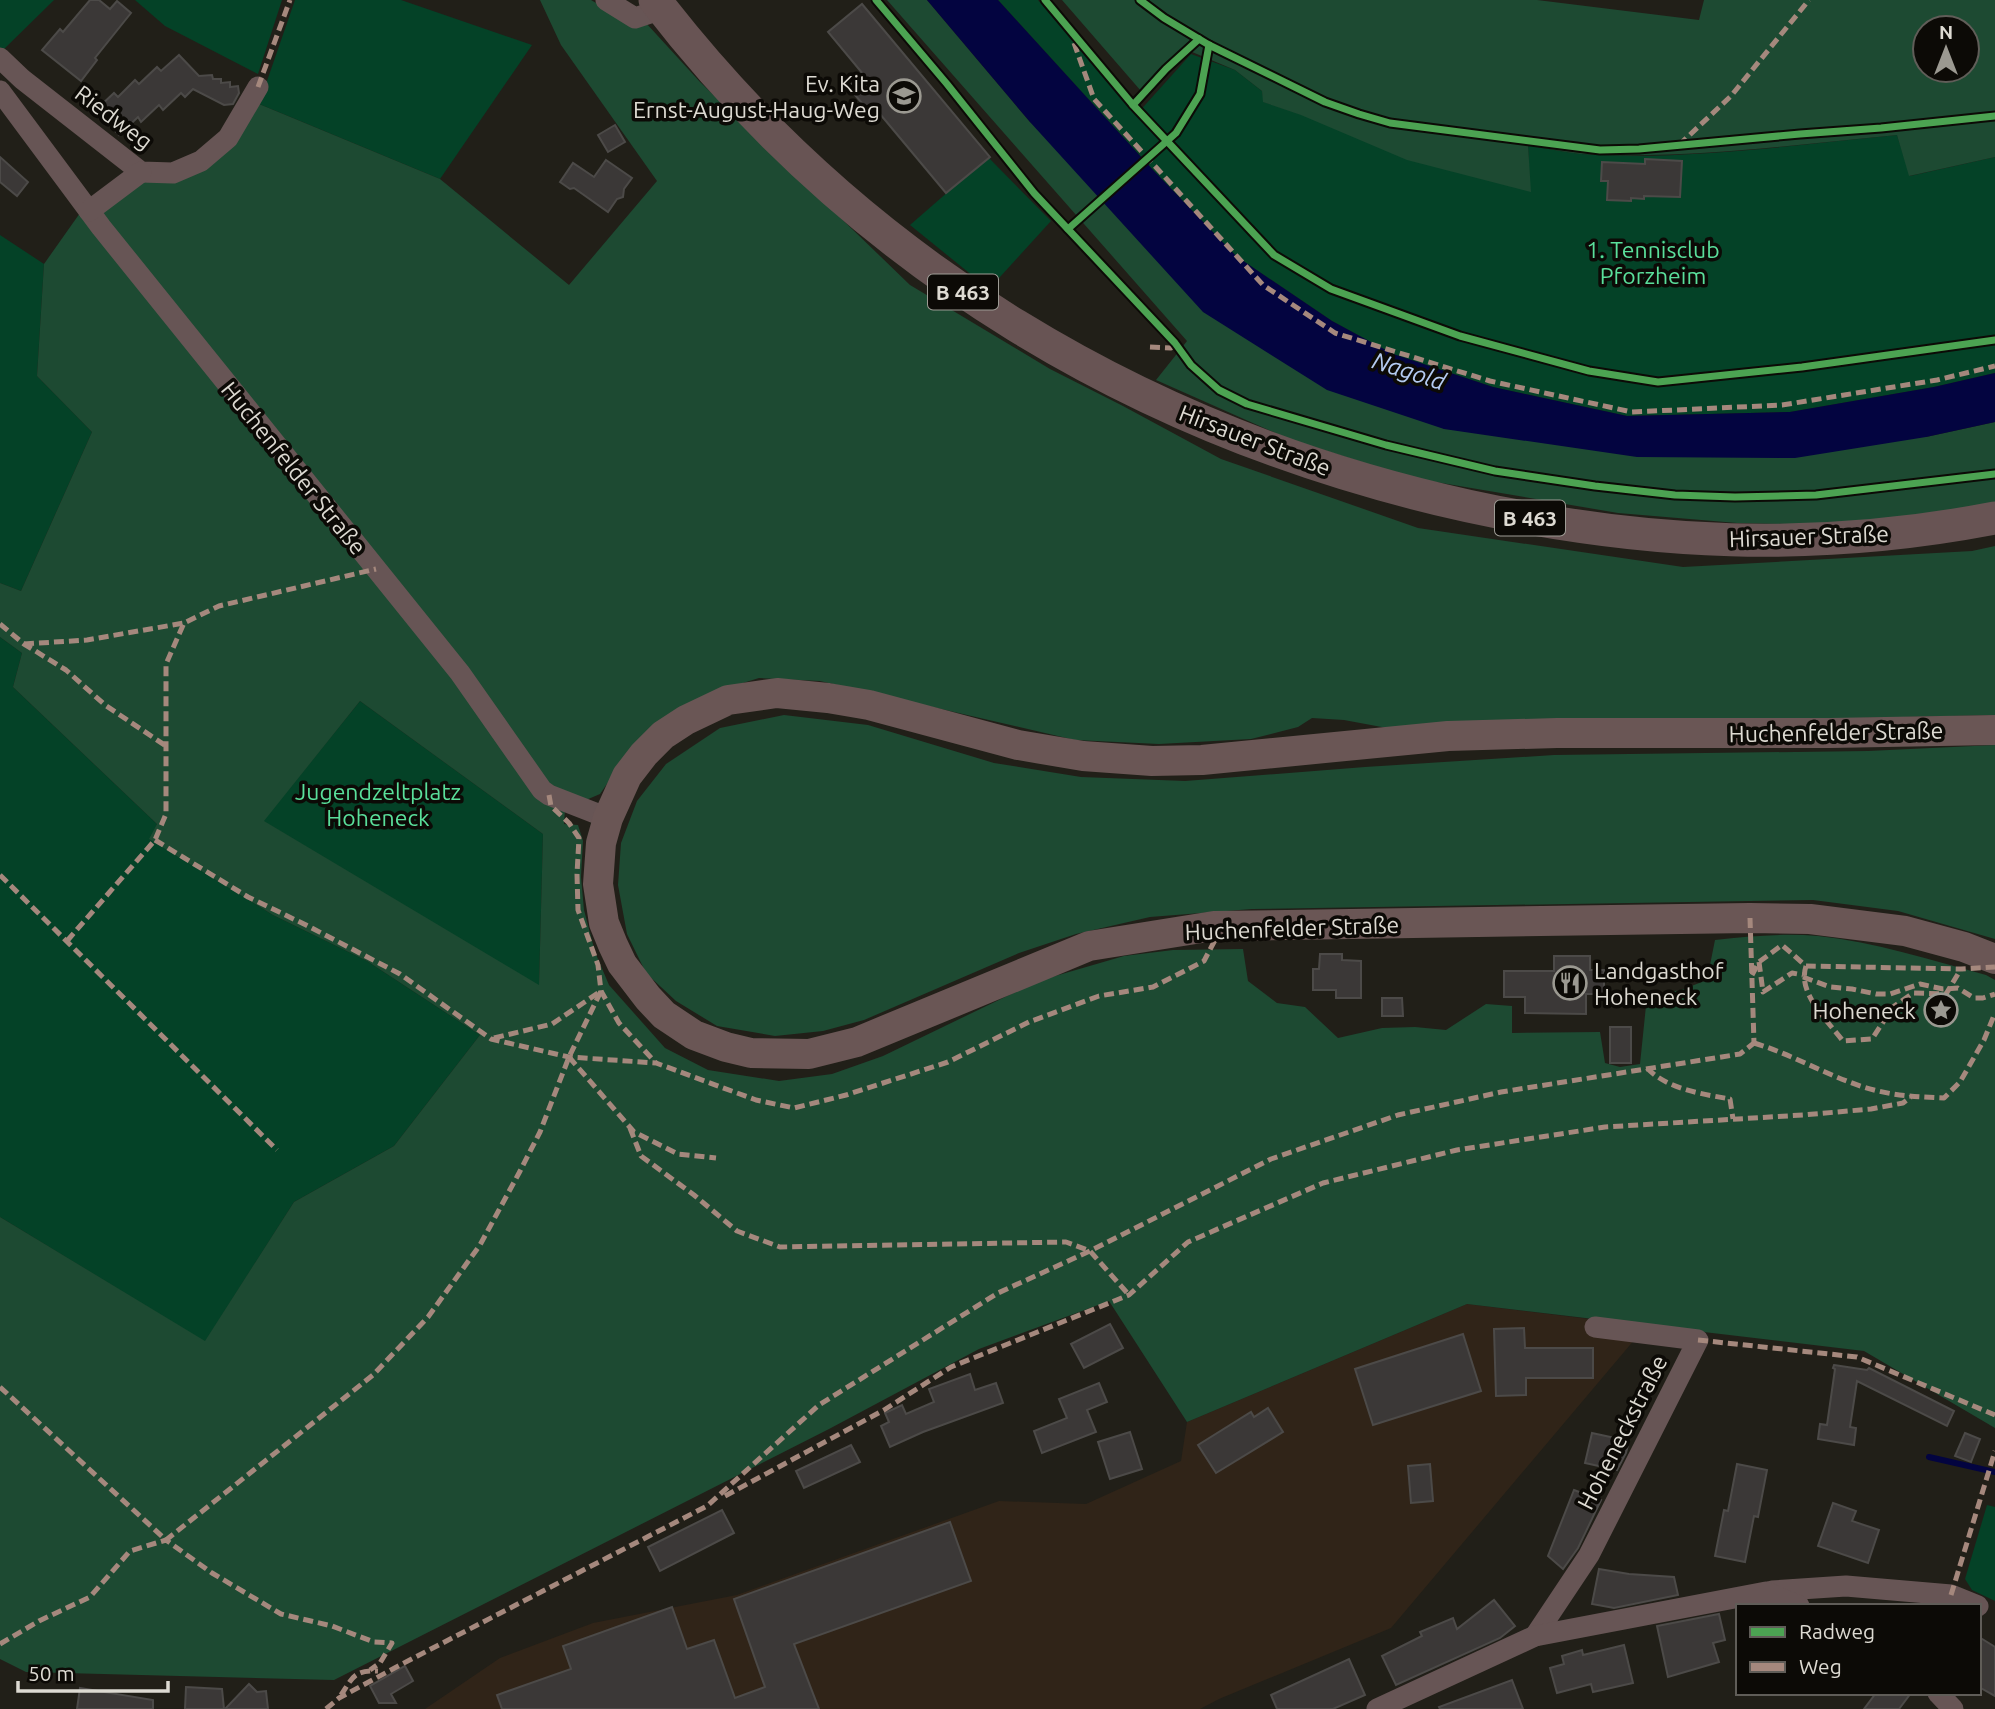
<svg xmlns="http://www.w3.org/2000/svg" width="1995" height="1709" font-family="Ubuntu,sans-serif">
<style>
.commercial{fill:#302418}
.green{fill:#044227}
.forest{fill:#1d4a32;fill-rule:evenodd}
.water{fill:#030440}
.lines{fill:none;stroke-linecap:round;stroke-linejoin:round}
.stream{stroke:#030440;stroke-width:6}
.building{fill:#3b3837;stroke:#4c4a48;stroke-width:2}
.minor{stroke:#675555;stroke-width:21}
.secondary{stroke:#6a5655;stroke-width:30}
.primary{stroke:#685454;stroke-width:33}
.quiet{stroke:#a5887d;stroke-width:5;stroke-dasharray:10 5;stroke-linecap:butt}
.cycleway-casing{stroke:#0c0a06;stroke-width:11}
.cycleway{stroke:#4ca352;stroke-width:7}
.labels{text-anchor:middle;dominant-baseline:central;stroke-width:7;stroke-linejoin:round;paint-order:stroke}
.shield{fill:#0c0a06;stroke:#9e9c95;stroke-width:2}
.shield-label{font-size:21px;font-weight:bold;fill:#dddad2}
.poi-label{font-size:23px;fill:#dddad2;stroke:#0c0a06;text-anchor:end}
.street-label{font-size:23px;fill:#dddad2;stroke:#0c0a06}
.park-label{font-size:23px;fill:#5adf9b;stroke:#0c0a06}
.water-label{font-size:24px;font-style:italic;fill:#b4cbf2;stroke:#0c0a06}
</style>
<rect width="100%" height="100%" fill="#211f18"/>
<polygon class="commercial" points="1467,1304 1646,1326 1391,1628 1219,1699 1200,1709 425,1709 500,1658 593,1623 737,1595 999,1501 1086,1504 1181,1461 1187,1422"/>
<g class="green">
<polygon points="0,0 54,0 2,51 0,49"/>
<polygon points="135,0 282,0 258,74 165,26"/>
<polygon points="295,0 401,0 532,45 440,179 259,104"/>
<path d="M998,0H1038L1136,115L1191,54L1235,70L1262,91L1264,102L1530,191L1528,145C1545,148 1563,152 1581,154C1683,161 1795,145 1897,135L1910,176L1995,157V373L1934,387L1790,412L1627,416L1493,387L1393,354L1332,321L1236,256L1153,170Z"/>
<polygon points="988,157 1051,221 989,289 910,225"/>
<polygon points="0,235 44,264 37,376 92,432 21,591 0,583"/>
<polygon points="0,637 22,653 13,687 157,824 150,839 273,915 367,961 480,1035 394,1146 294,1202 205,1342 0,1217"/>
<polygon points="360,701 543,834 539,986 263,821"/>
<polygon points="1987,1505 1995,1507 1995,1601 1972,1590 1965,1579"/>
</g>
<g class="forest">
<path d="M540,0H591L637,27L646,23L700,82L910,285L1050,369L1123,406L1221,459L1418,528L1683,567L1972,551L1995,546V715L1387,728L1344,720L1312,718L1298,727L1251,739L1159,744L1075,740L820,681L759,678L717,691L620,765L600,794L565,809L564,824L578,825L583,841L581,877L584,910L595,952L609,985L665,1048L708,1070L779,1081L832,1074L883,1056L1038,981L1124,956L1173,950L1243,949L1248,981L1277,1003L1305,1007L1338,1038L1382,1028L1415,1027L1446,1030L1486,1004L1512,1006V1033L1600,1032L1605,1063L1620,1067L1640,1064L1647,996L1681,990L1707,980L1715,940C1749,936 1784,933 1818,936C1875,942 1931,960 1986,975L1995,980V1428L1864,1351L1467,1304L1187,1422L1109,1301L979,1349L829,1429L334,1680L26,1672L0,1659V1217L205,1341L294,1202L394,1146L480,1035L367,961L273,915L149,839L157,824L13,687L22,653L0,637V583L21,591L92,432L37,376L44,264L80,213L144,178L176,179L259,104L440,179L569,285L657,181L561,45ZM360,701L543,834L539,985L264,821Z"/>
<polygon points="887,0 927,0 1030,122 1444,429 1926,437 1995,422 1995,502 1956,510 1834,525 1737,523 1618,513 1412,478 1289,439 1156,380 1187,341"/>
<path d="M1062,0H1537L1699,20L1704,0H1995V157L1909,176L1897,135C1792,145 1686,160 1581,154C1564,152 1546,148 1528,145L1531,192L1407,160L1301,115L1263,102L1262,91L1235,70L1185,49L1141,91ZM1967,28V70H1925V28Z"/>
<polygon points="784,715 868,725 994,763 1081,777 1185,781 1365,767 1554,755 1868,751 1995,745 1995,939 1898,911 1813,900 1252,909 1150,917 1076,934 1019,953 864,1020 823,1031 775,1036 717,1026 676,1001 646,973 627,934 618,885 621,843 637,801 666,764 720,728"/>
</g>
<polygon class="water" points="927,0 998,0 1153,170 1236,256 1332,321 1393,354 1493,387 1627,416 1790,412 1934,387 1995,373 1995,422 1926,437 1795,458 1637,457 1444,429 1327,390 1203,312 1030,122"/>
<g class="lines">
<polyline class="stream" points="1929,1457 1995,1472"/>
</g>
<g class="building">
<polygon points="90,0 99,0 110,9 117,1 131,13 95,58 97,60 81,81 42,50 60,29 63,32"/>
<polygon points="862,4 990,157 946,193 880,114 875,118 848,87 863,74 828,32"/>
<polygon points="179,55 199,76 212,75 213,79 221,79 221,83 230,82 230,87 238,86 239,93 233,104 224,105 193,89 185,97 181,93 163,110 159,105 141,122 138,117 119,135 99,113 99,107 114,93 118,97 135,80 139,84 157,67 161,71"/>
<polygon points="615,125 625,142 608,152 598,135"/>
<polygon points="0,157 28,182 17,196 0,182"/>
<polygon points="1645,159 1682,161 1680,197 1644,196 1644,199 1631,198 1631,201 1607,200 1608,181 1601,181 1602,162 1645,164"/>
<polygon points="606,160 632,178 624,189 623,197 617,199 608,212 574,188 570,189 560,182 573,163 594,177"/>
<polygon points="1320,954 1342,954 1342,960 1361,961 1361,998 1336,998 1336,990 1313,990 1313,969 1319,969"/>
<polygon points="1554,956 1590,956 1590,970 1604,970 1604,994 1586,994 1586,1014 1525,1013 1525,997 1504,997 1504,971 1554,971"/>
<polygon points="1382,998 1402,998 1403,1016 1382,1016"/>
<rect x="1610" y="1027" width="21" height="36"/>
<polygon points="1110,1324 1123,1348 1084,1368 1071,1344"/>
<polygon points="1524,1328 1525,1348 1593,1348 1593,1378 1526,1378 1526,1395 1496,1396 1494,1329"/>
<polygon points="1463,1334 1481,1391 1373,1425 1355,1369"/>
<polygon points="1834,1365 1867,1370 1869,1368 1954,1411 1947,1426 1857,1381 1850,1427 1856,1428 1854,1445 1818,1439 1820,1424 1827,1425 1835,1369 1833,1368"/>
<polygon points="970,1374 975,1390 996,1383 1003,1403 923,1432 890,1447 881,1426 889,1422 885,1413 902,1405 906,1414 934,1402 929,1389"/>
<polygon points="1099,1383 1107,1402 1087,1410 1096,1432 1042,1453 1034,1431 1067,1418 1059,1399"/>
<polygon points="1268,1408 1283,1432 1216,1473 1198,1445 1251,1412 1254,1417"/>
<polygon points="1130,1432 1142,1469 1110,1479 1098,1442"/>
<polygon points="1592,1433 1629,1441 1626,1453 1617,1470 1585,1463"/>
<polygon points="1965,1433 1980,1439 1971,1462 1955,1456"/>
<polygon points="851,1445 860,1462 804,1488 796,1471"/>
<polygon points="1430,1464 1433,1501 1411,1503 1408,1466"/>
<polygon points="1737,1464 1767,1470 1758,1517 1754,1516 1745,1562 1715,1556 1724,1510 1728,1511"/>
<polygon points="1574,1490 1601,1500 1578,1548 1563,1569 1548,1556"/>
<polygon points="1833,1503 1856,1511 1852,1521 1879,1530 1868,1563 1818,1546"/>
<polygon points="722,1510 734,1533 660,1571 648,1547"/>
<polygon points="950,1522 971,1581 794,1644 819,1709 502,1709 497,1695 571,1669 563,1646 672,1607 687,1649 714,1640 735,1698 765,1687 734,1599"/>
<polygon points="1599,1569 1629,1574 1674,1577 1678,1595 1614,1608 1592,1604"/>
<polygon points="1494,1600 1515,1626 1500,1638 1396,1685 1382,1656 1422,1636 1420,1632 1453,1618 1457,1629"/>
<polygon points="1719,1614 1725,1640 1713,1643 1719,1662 1668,1677 1657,1626"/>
<polygon points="1979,1637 1995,1647 1995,1696 1979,1687"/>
<polygon points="1624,1645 1633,1683 1593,1692 1591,1684 1557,1693 1550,1668 1564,1664 1562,1656 1582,1650 1583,1655"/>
<polygon points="1349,1659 1365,1695 1333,1709 1277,1709 1271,1695"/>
<polygon points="405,1666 413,1681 391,1694 396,1703 379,1703 370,1686"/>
<polygon points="1512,1680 1523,1709 1440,1709 1439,1707"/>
<polygon points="249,1684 257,1692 266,1691 268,1709 225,1709"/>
<polygon points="186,1687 222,1689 224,1709 185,1709"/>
<polygon points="80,1688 153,1700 153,1709 77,1709"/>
<polygon points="1876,1693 1911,1693 1899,1709 1864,1709"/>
</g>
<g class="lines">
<g class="minor">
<polyline points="606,0 635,18 662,9"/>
<polyline points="0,58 22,79 141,172 173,173 201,161 228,138 258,87"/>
<polyline points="0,91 101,227 460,673 542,790 549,795 608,818"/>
<polyline points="89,211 141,172"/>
<polyline points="1772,1591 1846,1586 1951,1595 1978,1606"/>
<polyline points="1535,1636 1589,1555 1698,1340 1595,1327"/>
<polyline points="1938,1693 1953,1709"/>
<polyline points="1377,1709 1535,1636 1766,1592 1799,1606"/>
</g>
<polyline class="secondary" points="1995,730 1830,733 1557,733 1448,736 1202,760 1152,761 1083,756 1018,745 869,705 828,698 777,693 728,700 686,720 663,735 644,754 627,776 608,818 601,843 598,884 604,923 613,945 622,964 648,998 664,1015 694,1035 726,1047 751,1053 809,1054 857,1042 1089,946 1214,926 1750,918 1810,919 1905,931 1964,947 1995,959"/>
<path class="primary" d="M655,0C859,265 1143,434 1468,506C1647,545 1814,553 1995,518"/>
<g class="quiet">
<polyline points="1074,43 1094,99 1263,285 1335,333 1490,381 1632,412 1782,405 1937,380 1995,366"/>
<polyline points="258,87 290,0"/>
<polyline points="1679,145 1731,96 1809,0"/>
<polyline points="1150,347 1171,348 1175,343"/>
<polyline points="0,624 24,644 66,670 105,705 166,746"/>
<polyline points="24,644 87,640 184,623"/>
<polyline points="549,795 551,806 569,823 579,838 577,874 578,910 598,965 601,991 619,1023 656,1063"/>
<polyline points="155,840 248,897 306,925 400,974 491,1039 569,1057 656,1063 756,1100 794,1108 846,1095 948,1062 1029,1022 1099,996 1153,987 1204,961 1215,940 1214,926"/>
<polyline points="0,875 277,1150"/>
<polyline points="1750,918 1754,1043"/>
<polyline points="67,941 155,840 166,814 166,664 184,623 219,606 376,569"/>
<polyline points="1759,962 1763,992 1792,973 1803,975"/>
<path d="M1806,966C1797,993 1827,1020 1843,1041L1872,1039L1893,1007L1913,993L1946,994L1961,969"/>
<polyline points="1752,975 1759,962 1782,945 1806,966 1961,969 1995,967"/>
<polyline points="1803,977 1830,987 1852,989 1876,994 1890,994 1920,984 1943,989 1958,988 1974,998 1983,998 1995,994"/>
<polyline points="494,1038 552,1024 601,991"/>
<path d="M1754,1043C1795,1055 1832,1079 1874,1090C1897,1096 1920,1097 1944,1098L1960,1082L1984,1040L1995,1013"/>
<polyline points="569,1057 634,1132 678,1154 716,1158"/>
<path d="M1647,1068C1667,1089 1702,1094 1730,1099L1733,1119"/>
<polyline points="630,1128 641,1156 694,1195 737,1231 780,1247 1066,1242 1090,1251 1129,1295"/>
<polyline points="1698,1340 1857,1357 1995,1415"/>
<polyline points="0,1387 166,1540 373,1375 428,1317 480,1245 519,1173 540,1132 569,1057 601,991"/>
<polyline points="725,1496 884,1410 951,1367 1129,1295 1188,1242 1323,1183 1457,1150 1605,1127 1803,1115 1871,1109 1903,1103 1911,1097"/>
<polyline points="1951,1595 1995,1451"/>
<polyline points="0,1644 39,1621 90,1597 130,1551 166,1540 212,1573 281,1614 332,1626 374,1642 392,1643 380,1663 370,1670"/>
<path d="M341,1695C353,1677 354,1670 378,1671"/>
<polyline points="326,1709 339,1698 402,1664 707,1506 819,1405 998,1293 1090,1251 1271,1159 1398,1115 1501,1092 1740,1054 1754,1043"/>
</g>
<defs>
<g id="cycleway">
<polyline points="876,0 947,84 1034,193 1175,343 1191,365 1219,390 1247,404 1386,445 1495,471 1595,486 1675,495 1735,497 1816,495 1995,474"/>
<polyline points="1045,0 1133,105 1274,255 1331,289 1460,336 1589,371 1658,382 1802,367 1995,340"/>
<polyline points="1140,0 1164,18 1209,45 1325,102 1359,114 1390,123 1600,150 1639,149 1800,134 1881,128 1995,116"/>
<polyline points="1133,105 1166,69 1199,39"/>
<polyline points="1068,229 1176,133 1200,94 1209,45"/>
</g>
</defs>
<use href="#cycleway" class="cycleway-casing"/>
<use href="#cycleway" class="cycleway"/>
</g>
<defs>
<symbol id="school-ring" viewBox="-11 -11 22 22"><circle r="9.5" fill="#0c0a06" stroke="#9b9991" stroke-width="1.5"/><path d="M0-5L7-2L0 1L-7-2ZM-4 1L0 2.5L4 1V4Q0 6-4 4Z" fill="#9b9991"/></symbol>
<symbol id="restaurant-ring" viewBox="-11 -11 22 22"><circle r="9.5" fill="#0c0a06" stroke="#9b9991" stroke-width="1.5"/><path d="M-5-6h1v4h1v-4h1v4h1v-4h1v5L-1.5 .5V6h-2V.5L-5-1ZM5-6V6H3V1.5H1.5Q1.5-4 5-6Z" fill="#9b9991"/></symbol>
<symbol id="sight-ring" viewBox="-11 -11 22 22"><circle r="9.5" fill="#0c0a06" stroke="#9b9991" stroke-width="1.5"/><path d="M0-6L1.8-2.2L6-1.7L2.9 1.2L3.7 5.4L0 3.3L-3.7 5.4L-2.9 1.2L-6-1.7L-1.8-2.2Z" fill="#9b9991"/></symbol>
</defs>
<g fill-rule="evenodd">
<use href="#school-ring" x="885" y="77" width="38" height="38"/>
<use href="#restaurant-ring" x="1551" y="964" width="38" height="38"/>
<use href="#sight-ring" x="1922" y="991" width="38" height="38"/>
</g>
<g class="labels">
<g class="shield">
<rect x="928" y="274.5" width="70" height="35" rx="5"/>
<rect x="1495" y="500.5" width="70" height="35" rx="5"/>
</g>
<g class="shield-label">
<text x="963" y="292">B 463</text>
<text x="1530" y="518">B 463</text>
</g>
<g class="poi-label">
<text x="880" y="83">Ev. Kita<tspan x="880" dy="26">Ernst-August-Haug-Weg</tspan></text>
<text x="1594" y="970" text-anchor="start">Landgasthof<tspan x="1594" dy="26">Hoheneck</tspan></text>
<text x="1916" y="1010">Hoheneck</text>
</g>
<g class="street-label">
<text transform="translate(114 117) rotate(37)">Riedweg</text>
<text transform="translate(1255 440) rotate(21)">Hirsauer Straße</text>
<text transform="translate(294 468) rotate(51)">Huchenfelder Straße</text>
<text transform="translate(1809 536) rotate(-2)">Hirsauer Straße</text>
<text transform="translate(1836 732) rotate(-1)">Huchenfelder Straße</text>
<text transform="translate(1292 928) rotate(-2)">Huchenfelder Straße</text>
<text transform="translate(1622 1432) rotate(-63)">Hoheneckstraße</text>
</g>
<g class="park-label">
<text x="1653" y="249">1. Tennisclub<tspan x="1653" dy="26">Pforzheim</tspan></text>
<text x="378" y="791">Jugendzeltplatz<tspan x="378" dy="26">Hoheneck</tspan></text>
</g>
<g class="water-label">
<text transform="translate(1409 371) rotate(18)">Nagold</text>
</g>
</g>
<rect x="1736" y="1604" width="245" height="91" fill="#0c0a06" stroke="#605d58" stroke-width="2"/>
<rect x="1750" y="1627" width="35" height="10" fill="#4ca352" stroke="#605d58" stroke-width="2"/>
<text x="1799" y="1639" font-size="21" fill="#dddad2">Radweg</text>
<rect x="1750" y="1662" width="35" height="10" fill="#a5887d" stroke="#605d58" stroke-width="2"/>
<text x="1799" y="1674" font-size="21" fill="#dddad2">Weg</text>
<g transform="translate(1946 49)"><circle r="33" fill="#0c0a06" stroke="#605d58" stroke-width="2"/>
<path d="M0-5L12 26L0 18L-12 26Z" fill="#9b9991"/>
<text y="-10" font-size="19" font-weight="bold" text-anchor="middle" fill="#dddad2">N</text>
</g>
<path d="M18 1681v10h150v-10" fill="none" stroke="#dddad2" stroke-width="3.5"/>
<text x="28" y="1681" font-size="21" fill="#dddad2" stroke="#0c0a06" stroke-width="5" paint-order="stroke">50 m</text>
</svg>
